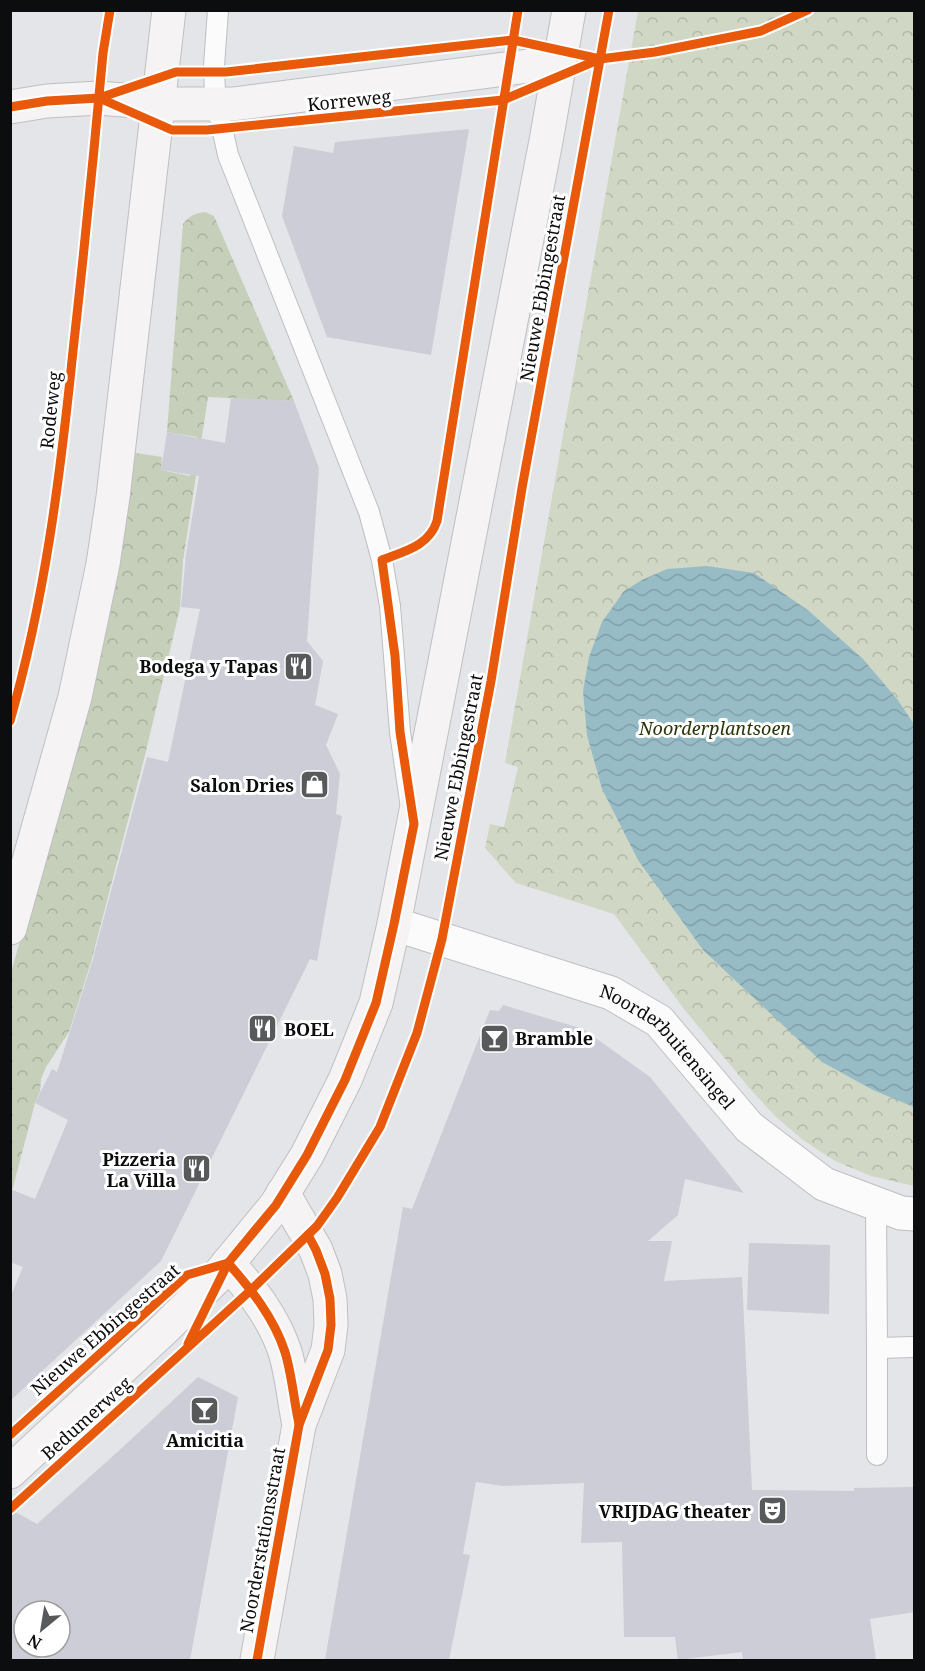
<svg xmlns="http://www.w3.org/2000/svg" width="925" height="1671" font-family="'Noto Serif',serif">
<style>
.forest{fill:url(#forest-crowns)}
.park{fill:url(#park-crowns)}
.water{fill:url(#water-waves)}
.building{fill:#cccdd6;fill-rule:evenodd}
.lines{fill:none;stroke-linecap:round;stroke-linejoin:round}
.lane-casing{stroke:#bebfc1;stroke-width:22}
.street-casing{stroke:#bebfc1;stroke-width:35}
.secondary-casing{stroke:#bebfc1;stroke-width:35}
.lane{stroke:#fbfbfc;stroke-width:20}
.street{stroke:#fbfbfc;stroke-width:33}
.secondary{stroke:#f6f3f4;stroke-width:33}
.cycleway-casing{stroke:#fff;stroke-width:13}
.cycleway{stroke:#e8590c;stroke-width:9}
.labels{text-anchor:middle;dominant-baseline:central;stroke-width:6;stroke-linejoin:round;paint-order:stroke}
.street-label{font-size:18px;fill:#0c0d0e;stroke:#fff}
.poi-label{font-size:18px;font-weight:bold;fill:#0c0d0e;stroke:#fff;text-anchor:end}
.park-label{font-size:18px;font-style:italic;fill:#2a3607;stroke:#fff}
</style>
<defs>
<pattern id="forest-crowns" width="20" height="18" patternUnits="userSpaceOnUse" patternTransform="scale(1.5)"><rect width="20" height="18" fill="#c6cfba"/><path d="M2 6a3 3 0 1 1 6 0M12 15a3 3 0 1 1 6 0" fill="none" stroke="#a9b19f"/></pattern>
<pattern id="park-crowns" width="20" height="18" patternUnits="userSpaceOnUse" patternTransform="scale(1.5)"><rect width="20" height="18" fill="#d0d8c5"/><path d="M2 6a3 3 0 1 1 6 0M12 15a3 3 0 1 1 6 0" fill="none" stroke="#b1b8a8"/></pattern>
<pattern id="water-waves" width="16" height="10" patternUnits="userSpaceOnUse" patternTransform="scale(1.5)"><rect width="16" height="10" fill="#97bcc6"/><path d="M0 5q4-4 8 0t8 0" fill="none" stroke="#81a0a9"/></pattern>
</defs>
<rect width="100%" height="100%" fill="#e3e5e8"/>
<path class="forest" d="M205,212L214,216L294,401L208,397L183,561L180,608L145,755L91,962L69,1032L46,1067L41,1079L40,1091L35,1103L11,1195V972L69,770L135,453L162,457L161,470L190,476L197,437L167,432L183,224C189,216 195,213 205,212Z"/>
<polygon class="park" points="638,11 914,11 914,1186 871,1176 835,1161 803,1140 775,1116 751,1090 684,1009 614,914 516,883 485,848 490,824 504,827 518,767 505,763"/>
<polygon class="water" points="707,566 754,573 809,611 863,659 897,699 914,724 914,1107 873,1090 822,1062 703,950 638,860 602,789 587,735 583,691 589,657 602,622 624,591 642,580 667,569"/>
<g class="building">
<polygon points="469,129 431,355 327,337 282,216 294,146 333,153 335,142"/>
<polygon points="231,398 294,401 319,468 307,641 323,661 315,705 338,714 326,745 340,774 336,814 342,816 317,961 310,959 161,1261 10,1401 10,1298 23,1267 10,1262 10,1189 35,1199 68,1120 35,1103 52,1069 57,1072 92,962 147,757 168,762 200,609 181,607 186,554 199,476 161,470 167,432 225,443"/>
<polygon points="503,1005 583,1029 650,1077 744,1193 685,1179 678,1215 648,1241 672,1241 664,1281 742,1277 752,1490 854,1491 854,1488 915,1487 915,1612 870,1619 876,1660 743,1660 742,1652 678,1660 675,1637 624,1637 622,1542 581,1543 584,1483 503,1486 476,1482 463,1554 470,1555 449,1660 325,1660 403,1207 412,1209 490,1010 499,1011"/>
<polygon points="749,1243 830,1245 829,1314 747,1310"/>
<path d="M198,1377L238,1397L190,1660H56L40,1657L37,1660H10V1509L37,1524L123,1447ZM24,1611H60V1647H24Z"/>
</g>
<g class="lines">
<defs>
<g id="lane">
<polyline points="218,10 214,66 215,95 228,155 369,512 382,560 390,606 400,732 410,801"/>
<polyline points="876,1204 877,1348 914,1347"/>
<polyline points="877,1348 877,1455"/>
</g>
<g id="street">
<path id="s1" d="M394,924L611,993L659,1021L749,1127L824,1184L901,1213L914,1214"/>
</g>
<g id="secondary">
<polyline points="10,107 47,101 99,98 171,104 233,104 559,62"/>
<polyline points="10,928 75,697 103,564 113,497 169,10"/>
<path d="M228,1263C251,1289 274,1318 285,1352C292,1375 294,1401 299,1425"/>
<polyline points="10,1472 161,1332 216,1278 276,1205 307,1155 345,1080 376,1003 394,924 546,141 569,10"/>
<polyline points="257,1660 299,1425 328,1350 331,1325 330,1299 325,1274 316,1250 283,1193"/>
</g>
</defs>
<use href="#lane" class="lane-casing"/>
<use href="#street" class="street-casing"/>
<use href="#secondary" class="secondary-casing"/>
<use href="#lane" class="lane"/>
<use href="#street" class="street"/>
<use href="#secondary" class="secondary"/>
<defs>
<g id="cycleway">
<polyline points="99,98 172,130 207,130 503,100 600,59 655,52 761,31 808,10"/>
<polyline points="10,107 47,101 99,98 176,72 226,72 513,40 600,59"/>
<path d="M10,721C45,598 60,478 73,351C84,252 94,153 103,53L110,10"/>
<path d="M228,1263C251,1289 274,1318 285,1352C292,1375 294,1401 299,1424"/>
<path d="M188,1344L228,1263L276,1205L307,1155L345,1080L376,1003L394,924L414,824L400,732L395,656L382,560C405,551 429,546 437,521L518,10"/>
<polyline points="10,1435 187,1275 228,1263"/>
<polyline points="10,1509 251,1290 317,1226 337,1198 380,1127 417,1033 442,939 491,681 522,488 609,10"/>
<polyline points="257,1660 299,1425 328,1350 331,1325 330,1299 325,1274 316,1250 308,1235"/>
</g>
</defs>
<use href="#cycleway" class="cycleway-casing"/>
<use href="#cycleway" class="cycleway"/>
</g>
<defs>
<symbol id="restaurant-square" viewBox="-11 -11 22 22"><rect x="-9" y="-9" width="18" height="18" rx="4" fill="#57595a" stroke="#fff"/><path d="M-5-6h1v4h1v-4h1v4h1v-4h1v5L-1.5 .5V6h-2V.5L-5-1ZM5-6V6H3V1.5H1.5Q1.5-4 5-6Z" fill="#fff"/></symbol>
<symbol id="shop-square" viewBox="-11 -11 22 22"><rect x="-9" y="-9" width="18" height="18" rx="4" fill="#57595a" stroke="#fff"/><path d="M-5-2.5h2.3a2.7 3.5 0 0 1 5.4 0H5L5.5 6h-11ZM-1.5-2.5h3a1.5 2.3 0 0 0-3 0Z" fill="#fff"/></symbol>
<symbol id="bar-square" viewBox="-11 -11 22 22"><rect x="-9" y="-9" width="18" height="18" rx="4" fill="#57595a" stroke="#fff"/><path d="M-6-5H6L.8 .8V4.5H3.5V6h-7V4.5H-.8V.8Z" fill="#fff"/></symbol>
<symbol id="theatre-square" viewBox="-11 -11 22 22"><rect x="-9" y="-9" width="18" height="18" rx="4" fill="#57595a" stroke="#fff"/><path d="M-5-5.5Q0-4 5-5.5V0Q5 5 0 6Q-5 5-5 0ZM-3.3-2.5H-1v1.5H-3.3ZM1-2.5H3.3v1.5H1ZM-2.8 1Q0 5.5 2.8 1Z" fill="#fff"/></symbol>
</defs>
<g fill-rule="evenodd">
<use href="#restaurant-square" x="282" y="650" width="33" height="33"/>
<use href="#shop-square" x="298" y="768" width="33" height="33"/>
<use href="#restaurant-square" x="246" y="1012" width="33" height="33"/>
<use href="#bar-square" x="478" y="1022" width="33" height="33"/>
<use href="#restaurant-square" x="180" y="1152" width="33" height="33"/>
<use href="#bar-square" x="188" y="1394" width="33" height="33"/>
<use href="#theatre-square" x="756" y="1494" width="33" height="33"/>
</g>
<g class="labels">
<g class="street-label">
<text transform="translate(349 100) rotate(-6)">Korreweg</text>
<text transform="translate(542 288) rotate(-80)">Nieuwe Ebbingestraat</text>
<text transform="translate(50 410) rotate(-84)">Rodeweg</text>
<text transform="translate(458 767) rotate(-79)">Nieuwe Ebbingestraat</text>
<text stroke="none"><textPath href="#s1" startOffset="306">Noorderbuitensingel</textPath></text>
<text transform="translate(105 1329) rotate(-41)">Nieuwe Ebbingestraat</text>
<text transform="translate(86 1418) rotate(-42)">Bedumerweg</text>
<text transform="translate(262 1540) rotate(-80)">Noorderstationsstraat</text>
</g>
<g class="poi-label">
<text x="278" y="666">Bodega y Tapas</text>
<text x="294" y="785">Salon Dries</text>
<text x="284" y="1029" text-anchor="start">BOEL</text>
<text x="515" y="1038" text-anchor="start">Bramble</text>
<text x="176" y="1159">Pizzeria<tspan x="176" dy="21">La Villa</tspan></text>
<text x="205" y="1440" text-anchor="middle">Amicitia</text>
<text x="751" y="1511">VRIJDAG theater</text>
</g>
<g class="park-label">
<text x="715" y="728">Noorderplantsoen</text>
</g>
</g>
<rect width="925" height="1671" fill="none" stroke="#0c0d0e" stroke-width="24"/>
<g transform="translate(42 1629) rotate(210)"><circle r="28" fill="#ffffff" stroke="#9e9e9f" stroke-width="1.5"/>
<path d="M0-4.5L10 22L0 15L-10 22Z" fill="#57595a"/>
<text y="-9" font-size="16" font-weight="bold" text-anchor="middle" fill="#0c0d0e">N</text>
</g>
</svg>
